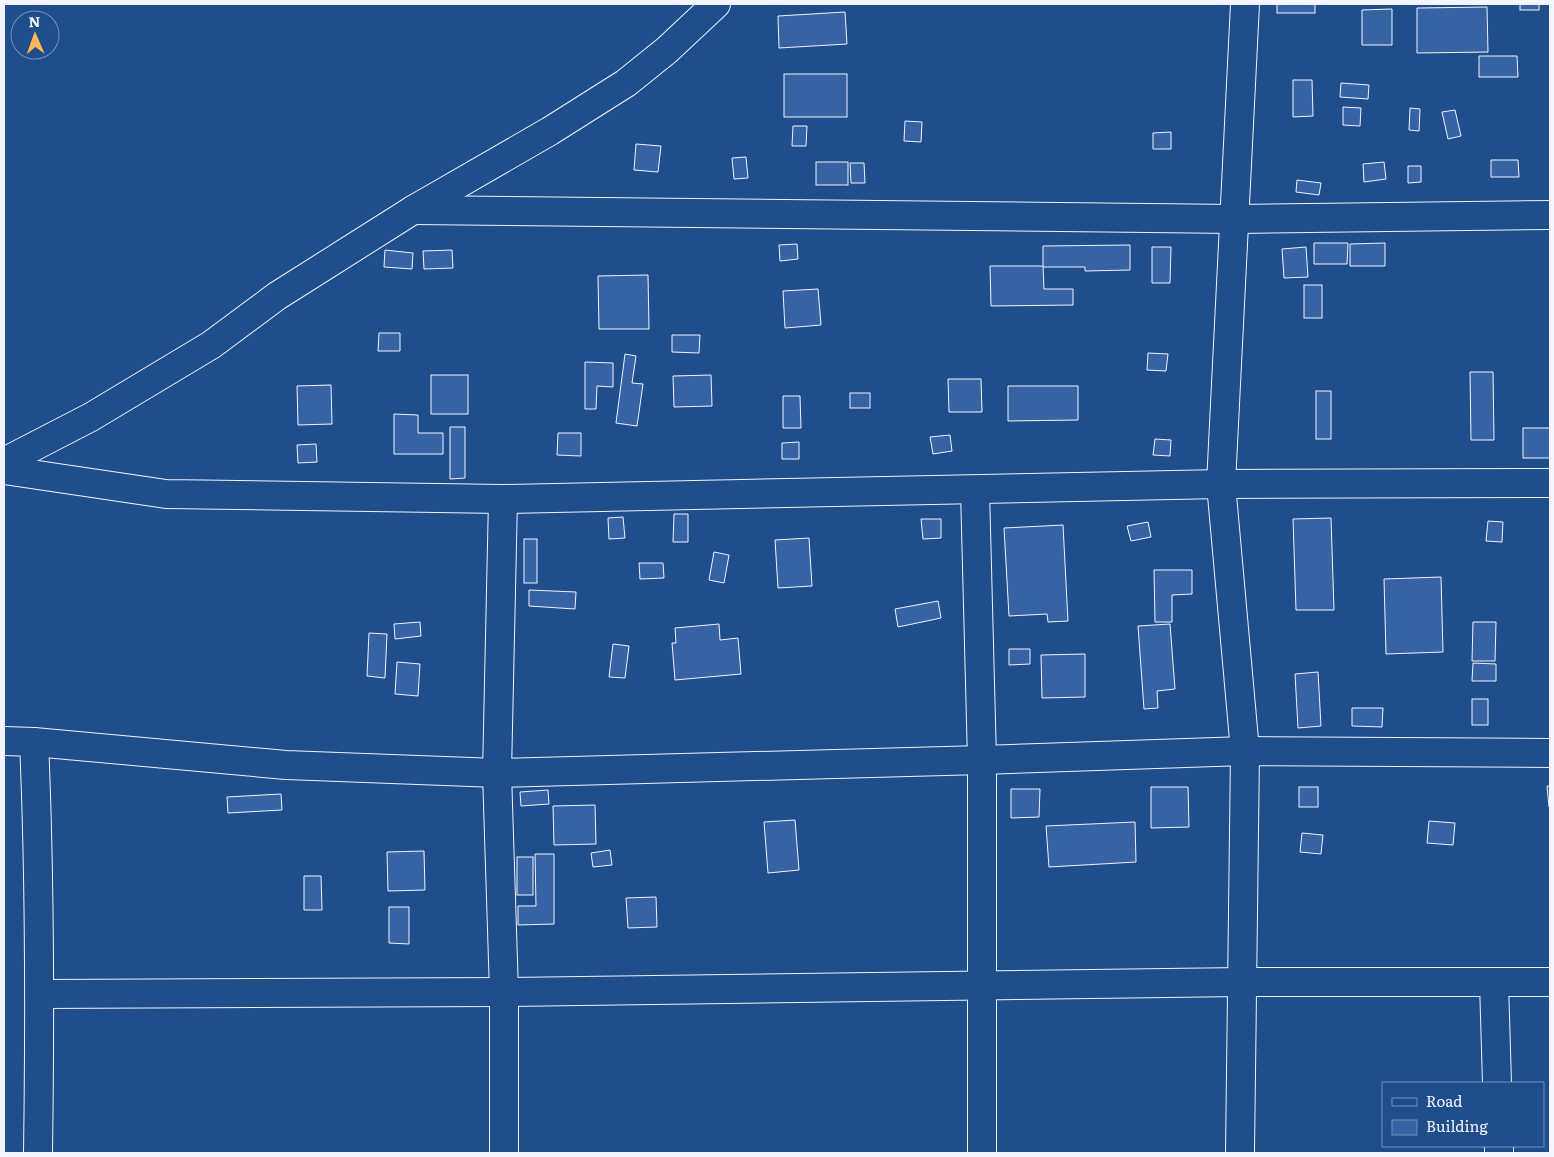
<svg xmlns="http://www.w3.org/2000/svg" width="1554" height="1157" font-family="Literata,serif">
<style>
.building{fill:#3563a3;stroke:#f2f6ff}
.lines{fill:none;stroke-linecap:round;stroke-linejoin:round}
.minor-casing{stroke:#f2f6ff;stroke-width:30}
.minor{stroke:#1f4e8c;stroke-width:28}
</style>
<rect width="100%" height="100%" fill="#1f4e8c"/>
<g class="building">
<rect x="1277" y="4" width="38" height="9"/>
<rect x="1520" y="4" width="19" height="6"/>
<polygon points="1487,7 1488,52 1417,53 1417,8"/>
<polygon points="1392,9 1392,45 1362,45 1362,10"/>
<polygon points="845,12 847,44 779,48 778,16"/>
<polygon points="1479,56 1517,56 1518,77 1479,77"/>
<rect x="784" y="74" width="63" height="43"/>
<polygon points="1293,80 1312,80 1313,116 1293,117"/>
<polygon points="1341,83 1369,85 1368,99 1340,97"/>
<polygon points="1343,107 1361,108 1360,126 1343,125"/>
<polygon points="1410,108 1420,109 1419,131 1409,130"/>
<polygon points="1455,110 1461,136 1448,139 1442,112"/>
<polygon points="905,121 922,122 921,142 904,141"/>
<polygon points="793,126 807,126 806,146 792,146"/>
<polygon points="1171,132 1171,149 1153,149 1153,133"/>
<polygon points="636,144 661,146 658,172 634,170"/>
<polygon points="746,157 748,178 734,179 732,158"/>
<polygon points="1491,160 1518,160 1519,177 1491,177"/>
<rect x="816" y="162" width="32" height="23"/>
<polygon points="1384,162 1386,179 1364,182 1363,164"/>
<polygon points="850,163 864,163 865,183 851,183"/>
<polygon points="1408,166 1421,166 1421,182 1408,183"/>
<polygon points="1297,180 1321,183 1319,195 1296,192"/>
<polygon points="1314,243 1348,243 1347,264 1314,264"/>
<polygon points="1385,243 1385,266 1350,266 1350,244"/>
<polygon points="797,244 798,259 780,261 779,245"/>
<polygon points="1130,245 1130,270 1085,271 1085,267 1043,267 1043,246"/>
<polygon points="1152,247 1171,247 1170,283 1152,283"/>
<polygon points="1306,247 1308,277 1284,278 1282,249"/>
<polygon points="385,250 413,253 412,269 384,267"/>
<polygon points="452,250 453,268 424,269 423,251"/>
<polygon points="990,266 1043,266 1044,289 1073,289 1073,305 991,306"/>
<polygon points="648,275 649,329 599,329 598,276"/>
<rect x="1304" y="285" width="18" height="33"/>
<polygon points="818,289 821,325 785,328 783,291"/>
<polygon points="379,333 400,333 400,351 378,351"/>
<polygon points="672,335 700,335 699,353 672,352"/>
<polygon points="1148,353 1168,354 1166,371 1147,370"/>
<polygon points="625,354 636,356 632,383 643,384 637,426 616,423"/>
<polygon points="585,362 613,363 613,387 597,386 596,409 585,409"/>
<polygon points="1470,372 1493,372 1494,440 1471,440"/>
<rect x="431" y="375" width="37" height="39"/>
<polygon points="711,375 712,406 674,407 673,376"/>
<polygon points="948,379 981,379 982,412 949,412"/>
<polygon points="331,385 332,424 298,425 297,386"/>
<polygon points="1008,386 1078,386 1078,420 1008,421"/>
<rect x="1316" y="391" width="15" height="48"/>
<rect x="850" y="393" width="20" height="15"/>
<polygon points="783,396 800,396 801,428 783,428"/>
<polygon points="394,414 418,415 418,433 443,433 443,454 394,454"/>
<polygon points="450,427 465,427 465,478 450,479"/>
<rect x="1523" y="428" width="27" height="30"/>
<polygon points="558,433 581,433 581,456 557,455"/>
<polygon points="950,435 952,451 933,454 930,437"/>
<polygon points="1155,439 1171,440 1170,456 1153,455"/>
<polygon points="799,442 799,459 782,459 782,443"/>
<polygon points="316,444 317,462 298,463 297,445"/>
<polygon points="674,514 688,514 688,542 673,542"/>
<polygon points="623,517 625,538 609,539 608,518"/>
<polygon points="1331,518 1334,610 1296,610 1293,519"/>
<polygon points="921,519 941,519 941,538 923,539"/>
<polygon points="1488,521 1503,522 1502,542 1486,541"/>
<polygon points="1148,522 1151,537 1131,541 1127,526"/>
<polygon points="1063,525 1068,621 1048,622 1047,614 1009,616 1004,528"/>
<polygon points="809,538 812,586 778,588 775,540"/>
<rect x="524" y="539" width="13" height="44"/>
<polygon points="714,552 729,555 724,583 709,580"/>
<polygon points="639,563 663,563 664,578 640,579"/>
<polygon points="1154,570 1192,570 1192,594 1172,595 1172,622 1155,622"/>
<polygon points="1441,577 1443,652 1386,654 1384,579"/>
<polygon points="529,590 576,592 575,609 529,606"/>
<polygon points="938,601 941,618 898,627 895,609"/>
<polygon points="420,622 421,636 395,639 394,624"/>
<polygon points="1473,622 1496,622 1495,661 1472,661"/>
<polygon points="719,624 720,640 738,638 741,674 675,680 672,643 676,643 675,628"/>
<polygon points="1170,624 1175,689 1157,691 1158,708 1144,709 1138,626"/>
<polygon points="369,633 387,634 385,678 367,676"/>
<polygon points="613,644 629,646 625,678 609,677"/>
<polygon points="1009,649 1030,649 1030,664 1009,665"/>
<polygon points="1085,654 1085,697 1042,698 1041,655"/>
<polygon points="397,662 420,664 418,696 395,694"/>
<polygon points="1473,663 1496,664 1496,681 1472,681"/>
<polygon points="1318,672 1321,726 1298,728 1295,674"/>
<rect x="1472" y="699" width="16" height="26"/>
<polygon points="1352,708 1383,708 1382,727 1352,726"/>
<polygon points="1547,786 1550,786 1550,806 1549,807"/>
<polygon points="1151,787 1188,787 1189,827 1151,828"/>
<rect x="1299" y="787" width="19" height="20"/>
<polygon points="1011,789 1040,789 1039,817 1011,818"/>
<polygon points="548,790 549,804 521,806 520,792"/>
<polygon points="281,794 282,810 228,813 227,797"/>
<polygon points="595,805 596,844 554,845 553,806"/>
<polygon points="795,820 799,870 768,873 764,822"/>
<polygon points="1429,821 1455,823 1453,845 1427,843"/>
<polygon points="1135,822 1136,862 1049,867 1046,826"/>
<polygon points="1302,833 1323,835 1321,854 1300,852"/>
<polygon points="610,850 612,865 593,867 591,853"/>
<polygon points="424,851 425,890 388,891 387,852"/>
<polygon points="535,854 554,854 554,924 518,925 518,906 536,906"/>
<rect x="517" y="857" width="16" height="38"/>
<polygon points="304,876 321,876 322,910 304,910"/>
<polygon points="656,897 657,927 628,928 626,898"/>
<polygon points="389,907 409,907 409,944 389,943"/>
</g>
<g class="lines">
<defs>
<g id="minor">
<polyline points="413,210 1236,219 1550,215"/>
<polyline points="4,462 91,417 211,345 277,296 413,210 550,131 626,83 667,50 716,4"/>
<polyline points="4,470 166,494 503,499 1221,484 1550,483"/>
<polyline points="975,490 982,760 982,1153"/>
<polyline points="503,499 497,773 504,992 504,1153"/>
<polyline points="4,741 34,742 286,765 497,773 982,760 1245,751 1550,753"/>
<path d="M34,742C40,879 40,1016 38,1153"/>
<polyline points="1494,983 1497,1083"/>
<polyline points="41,994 504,992 1241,982 1550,982"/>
<polyline points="1499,1146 1499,1153"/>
<polyline points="1240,1153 1245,751 1221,484 1245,4"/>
</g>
</defs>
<use href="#minor" class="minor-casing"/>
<use href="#minor" class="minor"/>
</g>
<rect width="1554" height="1157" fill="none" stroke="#f2f6ff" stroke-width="10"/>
<rect x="1382" y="1082" width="162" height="65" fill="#1f4e8c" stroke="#7391ba"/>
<rect x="1392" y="1098" width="25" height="8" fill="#1f4e8c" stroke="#7391ba"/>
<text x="1426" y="1107" font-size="15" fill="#f2f6ff">Road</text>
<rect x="1392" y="1120" width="25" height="15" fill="#3563a3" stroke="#7391ba"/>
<text x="1426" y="1132" font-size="15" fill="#f2f6ff">Building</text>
<g transform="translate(35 35) rotate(358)"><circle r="24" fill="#1f4e8c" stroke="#7391ba"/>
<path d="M0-4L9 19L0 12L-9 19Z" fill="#ffb74d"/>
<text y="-8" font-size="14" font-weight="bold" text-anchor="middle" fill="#f2f6ff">N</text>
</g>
</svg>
